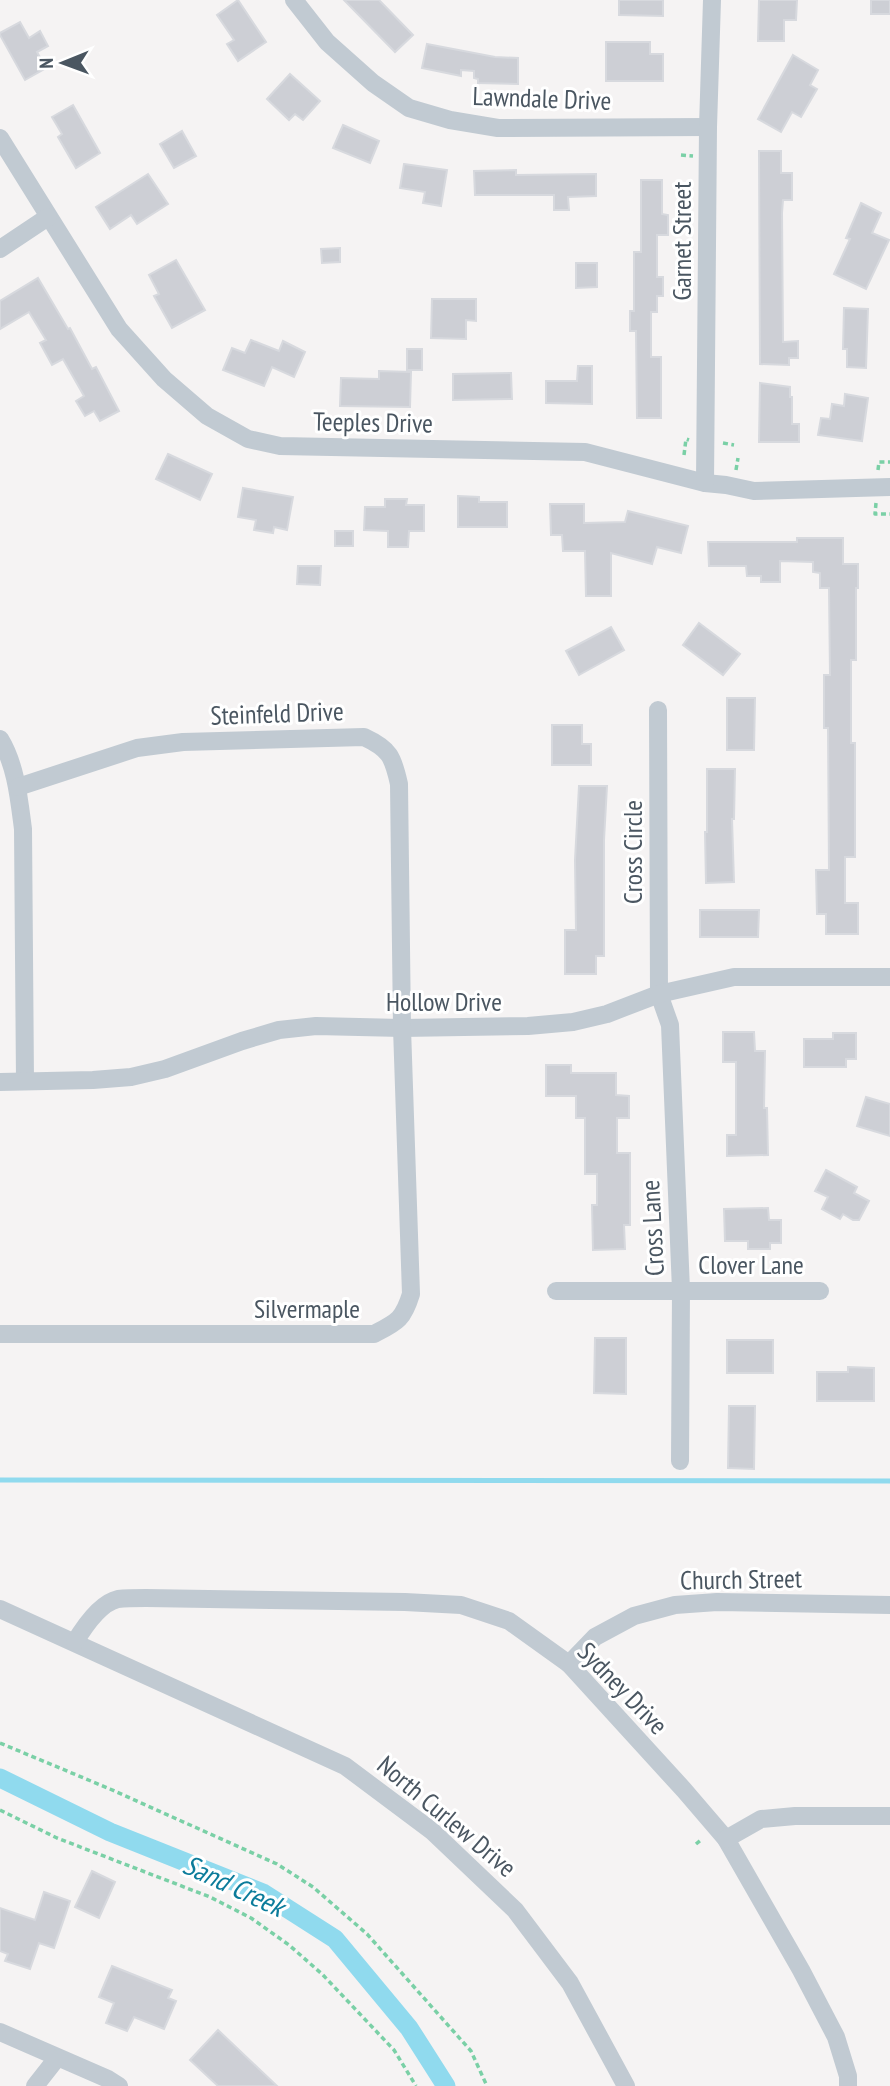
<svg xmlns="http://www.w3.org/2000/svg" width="890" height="2086" font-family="'PT Sans Narrow',sans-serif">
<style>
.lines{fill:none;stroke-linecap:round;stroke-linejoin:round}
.stream{stroke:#90daee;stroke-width:5}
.canal{stroke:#90daee;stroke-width:19}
.building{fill:#cdcfd5;stroke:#d7d9de;stroke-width:2}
.path{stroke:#7ad0a6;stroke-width:3.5;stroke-dasharray:5 3.5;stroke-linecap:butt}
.minor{stroke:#c1cad2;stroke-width:18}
.labels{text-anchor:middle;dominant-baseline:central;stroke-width:6;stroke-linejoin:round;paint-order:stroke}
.street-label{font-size:26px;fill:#4a5661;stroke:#fff}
.water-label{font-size:28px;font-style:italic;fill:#0c7c9b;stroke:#fff}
</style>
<rect width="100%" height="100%" fill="#f5f3f3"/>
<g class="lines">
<polyline class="stream" points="0,1480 890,1481"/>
<polyline class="canal" points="0,1778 110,1832 263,1893 335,1939 409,2028 446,2086"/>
</g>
<g class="building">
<polygon points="238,0 266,42 238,61 227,44 234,40 217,15"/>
<polygon points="344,0 379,0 413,35 395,52"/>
<polygon points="619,0 663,0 663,16 619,15"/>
<polygon points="759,0 797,0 796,20 784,20 784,41 758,41"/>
<rect x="871" y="0" width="19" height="14"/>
<polygon points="20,22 29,38 40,31 48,46 37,52 46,68 25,80 0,35 0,33"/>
<polygon points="606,42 650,42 650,54 663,54 663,81 606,81"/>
<polygon points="427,44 495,57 518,58 518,84 478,83 478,79 474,78 474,71 461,70 461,76 422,68"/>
<polygon points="793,55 818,70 810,85 817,89 801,117 792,112 781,132 758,119"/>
<polygon points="290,74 320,101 303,120 295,114 289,120 267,99"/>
<polygon points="73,105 100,153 76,168 58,137 62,134 52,117"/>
<polygon points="343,125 379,141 370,163 333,148"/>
<polygon points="182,131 196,156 174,168 160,144"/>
<polygon points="759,151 781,151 781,173 792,173 792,200 783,200 782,213 783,342 798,341 798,358 789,358 789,365 760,364"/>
<polygon points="404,164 447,170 441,206 423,203 425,192 400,188"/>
<polygon points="516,170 516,175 596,174 596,196 568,197 569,210 554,210 554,195 475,195 474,171"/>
<polygon points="148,174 168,204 137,224 131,215 110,229 96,207"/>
<polygon points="641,180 662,180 662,214 668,215 668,235 657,235 657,277 663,277 663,296 657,296 657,312 651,312 651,357 661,357 661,418 637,418 636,331 630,331 630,311 634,311 634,252 641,252"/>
<polygon points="861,203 881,213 872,233 889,240 866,289 834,274 850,239 846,238"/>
<polygon points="340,248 340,262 322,263 321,249"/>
<polygon points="176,260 205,310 172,328 154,296 159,294 149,275"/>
<polygon points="576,263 597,263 597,287 576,288"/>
<polygon points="38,278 68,329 70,328 92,369 96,367 119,411 100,421 94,411 85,416 76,401 84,396 63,359 52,365 40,343 46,340 29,312 0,329 0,301"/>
<polygon points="432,299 476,299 476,321 466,320 466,339 431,338"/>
<polygon points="844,308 868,309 866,368 847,367 847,349 843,349"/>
<polygon points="251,340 279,351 283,341 305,352 294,377 272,367 264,386 223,370 232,348 245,353"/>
<rect x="407" y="349" width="15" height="21"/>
<polygon points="578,366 592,366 592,404 546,403 546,381 577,381"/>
<polygon points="379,371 411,372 410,407 340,406 341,378 379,379"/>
<polygon points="511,373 512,399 453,400 453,374"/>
<polygon points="760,383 790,387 790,397 792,397 792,424 799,424 799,442 759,442"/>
<polygon points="845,394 868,398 862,441 818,435 821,418 830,419 832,404 844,406"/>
<polygon points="168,454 212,474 200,500 156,479"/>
<polygon points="243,488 293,497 287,530 274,527 273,533 254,530 256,520 238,517"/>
<polygon points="458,496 479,497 479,502 507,502 507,527 458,527"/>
<polygon points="385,499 407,499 406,505 424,505 424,531 409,531 408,547 388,547 388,531 364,530 365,507 385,507"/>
<polygon points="550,504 584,504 584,523 625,522 628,511 688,526 681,553 657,547 652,564 611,553 611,596 586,596 585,551 563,551 562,535 551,535"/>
<rect x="335" y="531" width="18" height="15"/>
<polygon points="797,538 843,538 843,564 858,564 858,588 856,588 856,660 851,660 851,743 855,743 855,857 845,857 845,903 858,903 858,934 826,934 826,914 817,914 816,870 829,870 828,728 824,728 824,675 830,675 829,588 820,588 820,573 813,572 813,562 780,561 780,582 761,582 761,576 747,576 746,566 709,566 708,542 797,542"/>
<polygon points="298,566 321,566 320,585 297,584"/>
<polygon points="699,623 740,654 723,675 683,645"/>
<polygon points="611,627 624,650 579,675 566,651"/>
<polygon points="727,698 755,698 754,750 727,750"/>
<polygon points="552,725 582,725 582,744 591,744 591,765 552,765"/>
<polygon points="707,769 735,769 734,819 732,819 734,882 706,883 705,832 707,832"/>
<polygon points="579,786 607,786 604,840 604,956 596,956 596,974 565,974 565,930 576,930 575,860"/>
<polygon points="700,910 759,910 758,937 700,937"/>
<polygon points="723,1032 754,1032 755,1051 765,1051 764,1108 767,1108 768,1155 727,1156 727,1135 736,1135 736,1062 723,1062"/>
<polygon points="833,1033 856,1033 856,1059 846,1059 846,1067 804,1067 804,1039 833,1039"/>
<polygon points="546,1065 571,1065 571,1073 616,1073 616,1095 629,1096 629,1118 617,1118 617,1153 630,1153 630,1225 624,1225 625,1249 593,1250 592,1205 597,1205 597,1174 585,1174 585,1118 576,1118 576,1096 546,1096"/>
<polygon points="866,1097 890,1104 890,1136 857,1126"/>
<polygon points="826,1170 857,1187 854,1193 869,1201 859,1220 853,1220 843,1214 840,1219 822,1209 828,1197 815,1191"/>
<polygon points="768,1208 769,1220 781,1220 781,1243 770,1243 770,1249 748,1249 748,1241 725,1241 724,1209"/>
<polygon points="595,1338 626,1338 626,1394 594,1393"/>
<rect x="727" y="1340" width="46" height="33"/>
<polygon points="848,1367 874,1368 874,1401 817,1401 817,1372 848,1372"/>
<polygon points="729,1406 755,1406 754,1469 728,1468"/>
<polygon points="92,1871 115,1882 99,1918 75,1907"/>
<polygon points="44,1892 70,1901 54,1948 39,1943 30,1969 5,1961 8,1954 0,1951 0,1908 35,1920"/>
<polygon points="112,1966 172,1990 168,1998 176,2001 164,2029 134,2017 127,2031 106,2023 114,2003 99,1997"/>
<polygon points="218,2030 277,2086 218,2086 190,2060"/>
</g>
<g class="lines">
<g class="path">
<polyline points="681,155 693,156"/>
<polyline points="723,443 734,445"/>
<polyline points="684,455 686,439 689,440"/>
<polyline points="736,470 738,458"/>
<polyline points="878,470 879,462 890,462"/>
<polyline points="876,503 875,514 890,514"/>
<polyline points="0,1743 110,1789 277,1864 313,1887 367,1934 471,2051 487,2086"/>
<polyline points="0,1810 57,1838 210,1897 251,1918 289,1945 322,1974 394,2050 416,2086"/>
<polyline points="696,1844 702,1839"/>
</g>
<g class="minor">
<polyline points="294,0 327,42 373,83 409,108 450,120 498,128 708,127"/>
<polyline points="0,138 119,329 164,379 207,416 248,439 280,446 585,452 705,483 726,485 754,491 890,487"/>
<polyline points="0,249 48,217"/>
<polyline points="705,483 708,127 712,0"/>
<polyline points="658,710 659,994 670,1025 681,1290 680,1461"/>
<path d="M0,739C16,765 19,799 23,829L25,1081"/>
<polyline points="0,1082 93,1080 131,1077 165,1069 242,1041 279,1030 316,1026 402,1028 528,1026 573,1022 607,1014 659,994 734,977 890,977"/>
<polyline points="556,1291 820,1291"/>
<path d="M0,1334H374C397,1322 403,1320 411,1294L402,1028L399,784C393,757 390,749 364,737L183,742L137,748L18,787"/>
<polyline points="0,1609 345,1766 432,1831 515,1910 570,1983 626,2086"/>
<path d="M75,1642C84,1627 100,1603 118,1599C127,1598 137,1598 146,1598L405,1602L461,1605L509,1621L569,1664L684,1790L726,1839L801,1970L836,2037L848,2076V2086"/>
<polyline points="569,1664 595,1637 634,1616 675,1605 717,1602 890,1605"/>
<polyline points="726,1839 761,1819 795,1816 890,1816"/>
<polyline points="0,2032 108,2079 119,2086"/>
<polyline points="35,2086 57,2058"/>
</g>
</g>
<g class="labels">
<g class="street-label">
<text transform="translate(542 98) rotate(2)">Lawndale Drive</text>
<text transform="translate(681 241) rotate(-90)">Garnet Street</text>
<text transform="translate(373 422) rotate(1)">Teeples Drive</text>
<text transform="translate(277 713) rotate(-2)">Steinfeld Drive</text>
<text transform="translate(632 852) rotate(-90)">Cross Circle</text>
<text x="444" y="1001">Hollow Drive</text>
<text transform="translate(652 1228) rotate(-93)">Cross Lane</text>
<text x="751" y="1264">Clover Lane</text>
<text x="307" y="1308">Silvermaple</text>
<text transform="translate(741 1579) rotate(-1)">Church Street</text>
<text transform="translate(623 1688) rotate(46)">Sydney Drive</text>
<text transform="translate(447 1816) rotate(40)">North Curlew Drive</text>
</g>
<g class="water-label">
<text transform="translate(234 1885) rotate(25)">Sand Creek</text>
</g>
</g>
<g transform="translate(63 63) rotate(269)" stroke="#ffffff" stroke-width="5" paint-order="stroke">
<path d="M0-5L12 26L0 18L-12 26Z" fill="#4a5661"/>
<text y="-10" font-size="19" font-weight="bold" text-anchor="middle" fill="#4a5661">N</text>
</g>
</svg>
